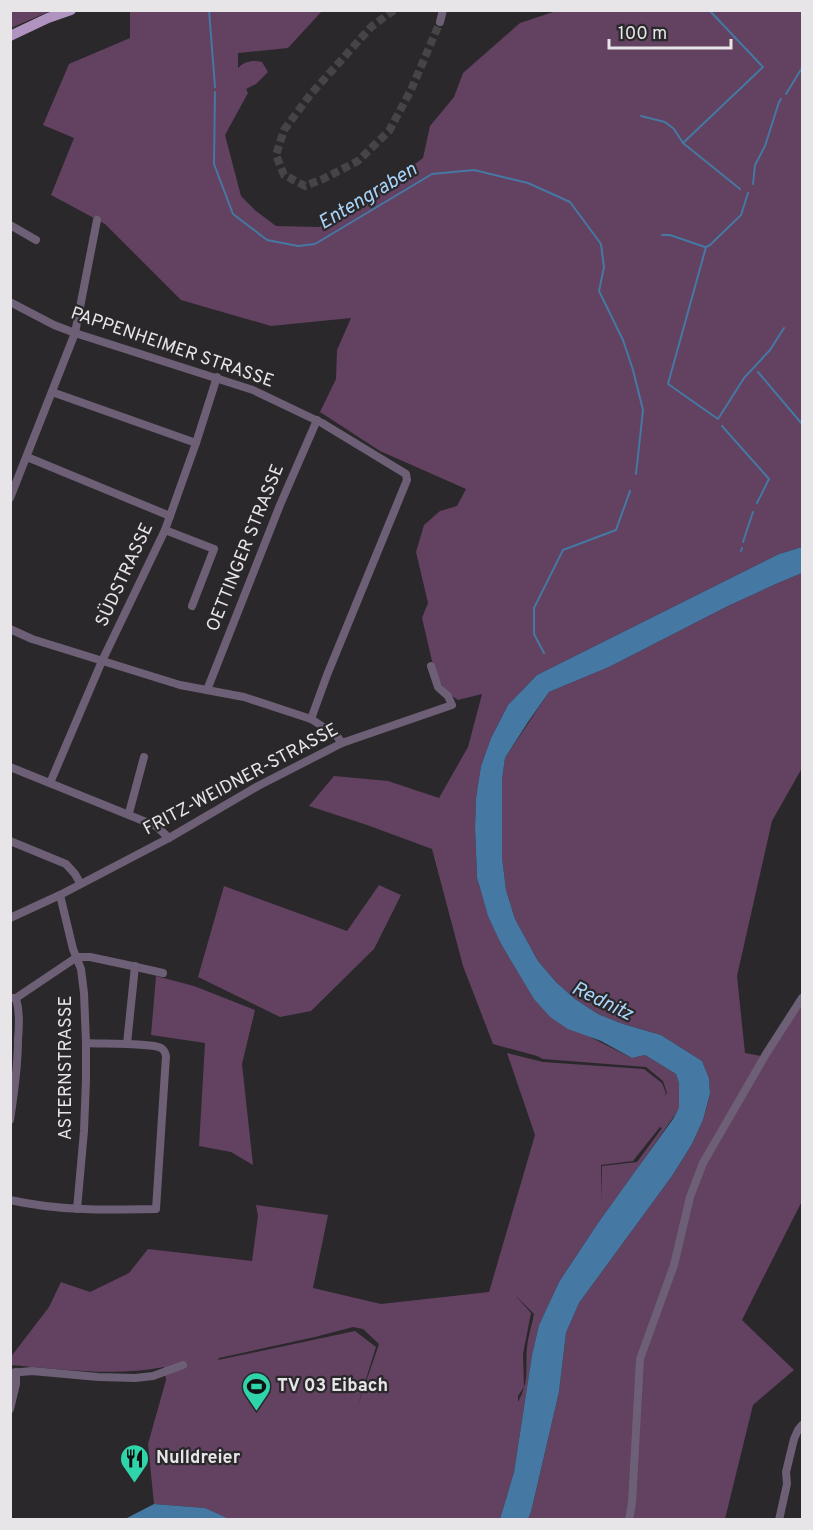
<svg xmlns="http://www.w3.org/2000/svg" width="813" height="1530" font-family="Overpass,sans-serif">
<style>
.green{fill:#624161;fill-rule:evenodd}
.water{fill:#4578a2}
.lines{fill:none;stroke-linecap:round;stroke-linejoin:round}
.stream{stroke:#4578a2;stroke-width:2}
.minor-tunnel{stroke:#464446;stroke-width:8;stroke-dasharray:8 4;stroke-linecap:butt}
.minor{stroke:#6d5f75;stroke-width:8}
.major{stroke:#b193c1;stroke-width:10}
.labels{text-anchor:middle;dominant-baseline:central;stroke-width:4.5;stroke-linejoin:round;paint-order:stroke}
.street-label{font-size:18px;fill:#e7e5e7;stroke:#2a282a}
.poi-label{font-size:18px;font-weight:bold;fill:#e7e5e7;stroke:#2a282a;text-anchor:start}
.water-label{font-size:20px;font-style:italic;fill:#a9d4fa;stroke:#2a282a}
</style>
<rect width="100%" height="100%" fill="#2a282a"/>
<g class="green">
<polygon points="11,10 50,10 50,11 11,28"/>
<path d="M559,10L802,11V547L779,554L537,675L508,705L491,738L481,766L476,798L475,827L477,878L480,888L488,915L501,944L534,998L550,1017L632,1058L645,1055L676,1074L679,1083V1109L633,1175L598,1223L559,1282L539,1325L532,1355L514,1472L500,1519L229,1520L204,1508L154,1504L148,1444L166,1380L164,1367C114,1377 61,1369 11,1365L10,1358L49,1307L61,1282L90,1292L129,1273L148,1249L252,1261L258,1216L256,1205L328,1215L313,1288L381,1304L489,1292L535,1135L507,1053L543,1062L644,1069L662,1083L666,1093L663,1096L667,1093L663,1081L646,1067L543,1059L537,1056L493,1044L463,966L432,849L367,825L309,806L334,776L388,781L439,798L468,747L482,694L458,700L452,696L436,678L422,618L428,603L416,552L424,525L440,511L457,506L466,489L380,451L320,412L336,379L337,350L351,318L271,326L181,300L105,224L51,195L74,138L43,125L69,64L130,38V11H322L288,48L238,53V68C245,61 253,60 262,62L268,72L256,84L246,89L248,93L225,135L241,196L256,211L276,226L319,227L355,209L423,158L430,126L454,97L463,73L520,23ZM660,1127L662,1128L637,1162L602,1166L601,1201V1165L633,1161ZM514,1294L534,1314C532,1325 528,1336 527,1347C525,1370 530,1380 518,1402V1396L524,1387L523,1354L531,1313ZM353,1327L363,1329L379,1344L357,1408L376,1347L355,1331L218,1360L219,1358L315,1337Z"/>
<polygon points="802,573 802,768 772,821 737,976 745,1053 767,1057 802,1004 802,1201 742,1320 794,1370 753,1405 725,1519 528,1519 531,1512 559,1392 566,1333 579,1303 672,1176 692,1144 703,1120 710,1095 709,1078 702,1061 661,1035 623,1024 598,1014 575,999 556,982 538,961 515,919 506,890 502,857 502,780 505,758 549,692 609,667 728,606 778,583"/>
<polygon points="379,885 401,895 374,949 311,1011 280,1017 198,977 224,886 347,931"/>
<polygon points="156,976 194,986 255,1010 242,1064 253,1165 231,1152 199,1146 205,1043 151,1035"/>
</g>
<g class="water">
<polygon points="802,547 802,573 778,583 728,606 609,667 549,692 528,722 505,758 502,780 502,857 506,890 515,919 538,961 556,982 575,999 598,1014 623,1024 661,1035 702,1061 709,1078 710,1094 703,1120 692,1144 672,1176 579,1303 566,1333 559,1392 531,1512 528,1519 500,1519 514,1472 532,1355 539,1325 559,1282 598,1223 673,1119 679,1108 679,1083 676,1074 645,1055 632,1058 601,1041 568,1029 550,1017 534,999 501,944 488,916 480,888 477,878 475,827 476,798 481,766 491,738 508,705 537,675 779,554"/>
<polygon points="154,1504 205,1508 229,1519 125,1519"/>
</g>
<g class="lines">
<g class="stream">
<polyline points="209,10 215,87"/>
<polyline points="215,92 214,164 233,214 267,240 298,246 315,244 432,174 474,170 528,183 570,202 601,244 604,267 599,291 623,340 633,370 643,410 636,474"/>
<polyline points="786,94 802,68"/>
<polyline points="641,116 665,122 674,129 683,143 740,189"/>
<polyline points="683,143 763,67 709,10"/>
<polyline points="753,184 755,165 765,146 779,102 781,99"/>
<polyline points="748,193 741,215 710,245 706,247 668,384 718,419 744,378 770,350 784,328"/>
<polyline points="662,235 670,235 705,247"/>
<polyline points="758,372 802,424"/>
<polyline points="722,426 769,479 757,503"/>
<polyline points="743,542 753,512"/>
<polyline points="741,551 742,548"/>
<polyline points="544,653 534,634 534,608 563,550 616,530 630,491"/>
</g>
<polyline class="minor-tunnel" points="394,10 371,27 310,95 284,130 276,155 284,175 305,186 323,179 358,161 389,131 411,90 440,22"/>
<g class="minor">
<polyline points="440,22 443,10"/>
<polyline points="10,225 36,240"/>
<polyline points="10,302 54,325 75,333 253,390 322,423 406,474 407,480 327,675 311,719"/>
<polyline points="52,392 196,443"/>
<polyline points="27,457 170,516"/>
<polyline points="10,498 75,333 97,220"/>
<polyline points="165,530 214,549 192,606"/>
<polyline points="10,629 32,639 180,685 244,697 311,719 336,735 342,743"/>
<polyline points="207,690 280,505 317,420"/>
<polyline points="10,767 156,826 169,838"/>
<polyline points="50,783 102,661 165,530 196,443 217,377"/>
<polyline points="129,813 144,757"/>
<polyline points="10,841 66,864 75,874 80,883"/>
<polyline points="60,895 73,949 81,969 84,993 86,1043 86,1080 84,1131 77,1209"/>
<polyline points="10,918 60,895 169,838 258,786 342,743 452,705 448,696 438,687 431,666"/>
<polyline points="10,998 16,998 77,957 90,957 123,964 163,973"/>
<polyline points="127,1044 135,966"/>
<path d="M10,1120C14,1094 18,1067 18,1040C19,1026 20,1012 16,998"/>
<path d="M10,1200C59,1211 107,1210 156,1209L166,1056C165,1053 165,1050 161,1048C153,1043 99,1044 86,1043"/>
<polyline points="10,1373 32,1371 98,1377 135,1378 153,1376 183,1365"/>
<polyline points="10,1409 16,1384 16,1372"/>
<polyline points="629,1520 632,1503 640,1359 674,1265 690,1197 703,1163 766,1054 802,998"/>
<polyline points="779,1520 787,1484 786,1472 794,1439 798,1430 802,1425"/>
</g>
<polyline class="major" points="10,36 48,18 71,10"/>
</g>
<defs>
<symbol id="stadium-pin" viewBox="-11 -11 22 30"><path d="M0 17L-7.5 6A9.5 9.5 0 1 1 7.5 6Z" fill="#30d4aa" stroke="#2a282a"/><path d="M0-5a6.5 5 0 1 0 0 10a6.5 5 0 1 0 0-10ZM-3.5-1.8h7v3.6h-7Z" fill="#111"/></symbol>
<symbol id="restaurant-pin" viewBox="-11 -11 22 30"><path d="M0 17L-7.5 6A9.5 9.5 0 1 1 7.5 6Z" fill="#30d4aa" stroke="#2a282a"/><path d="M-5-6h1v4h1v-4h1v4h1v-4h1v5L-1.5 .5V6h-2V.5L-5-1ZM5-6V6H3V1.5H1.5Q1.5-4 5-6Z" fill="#111"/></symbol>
</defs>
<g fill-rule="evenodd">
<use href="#stadium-pin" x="240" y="1370" width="33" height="45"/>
<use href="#restaurant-pin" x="118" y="1442" width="33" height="45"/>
</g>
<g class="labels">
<g class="street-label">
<text transform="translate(172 348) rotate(19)">PAPPENHEIMER STRASSE</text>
<text transform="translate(246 548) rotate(-68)">OETTINGER STRASSE</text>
<text transform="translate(125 575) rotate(-65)">SÜDSTRASSE</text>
<text transform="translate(241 780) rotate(-28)">FRITZ-WEIDNER-STRASSE</text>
<text transform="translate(66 1068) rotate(-90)">ASTERNSTRASSE</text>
</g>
<g class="poi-label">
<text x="277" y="1386">TV 03 Eibach</text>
<text x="156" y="1458">Nulldreier</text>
</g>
<g class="water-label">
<text transform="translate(368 197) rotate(-31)">Entengraben</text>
<text transform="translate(602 1002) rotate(26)">Rednitz</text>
</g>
</g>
<rect width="813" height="1530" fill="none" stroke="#e7e5e7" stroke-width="24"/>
<path d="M609 39v9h122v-9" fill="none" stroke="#e7e5e7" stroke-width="3"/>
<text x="618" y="39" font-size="18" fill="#e7e5e7" stroke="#2a282a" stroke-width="4.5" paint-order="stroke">100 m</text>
</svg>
